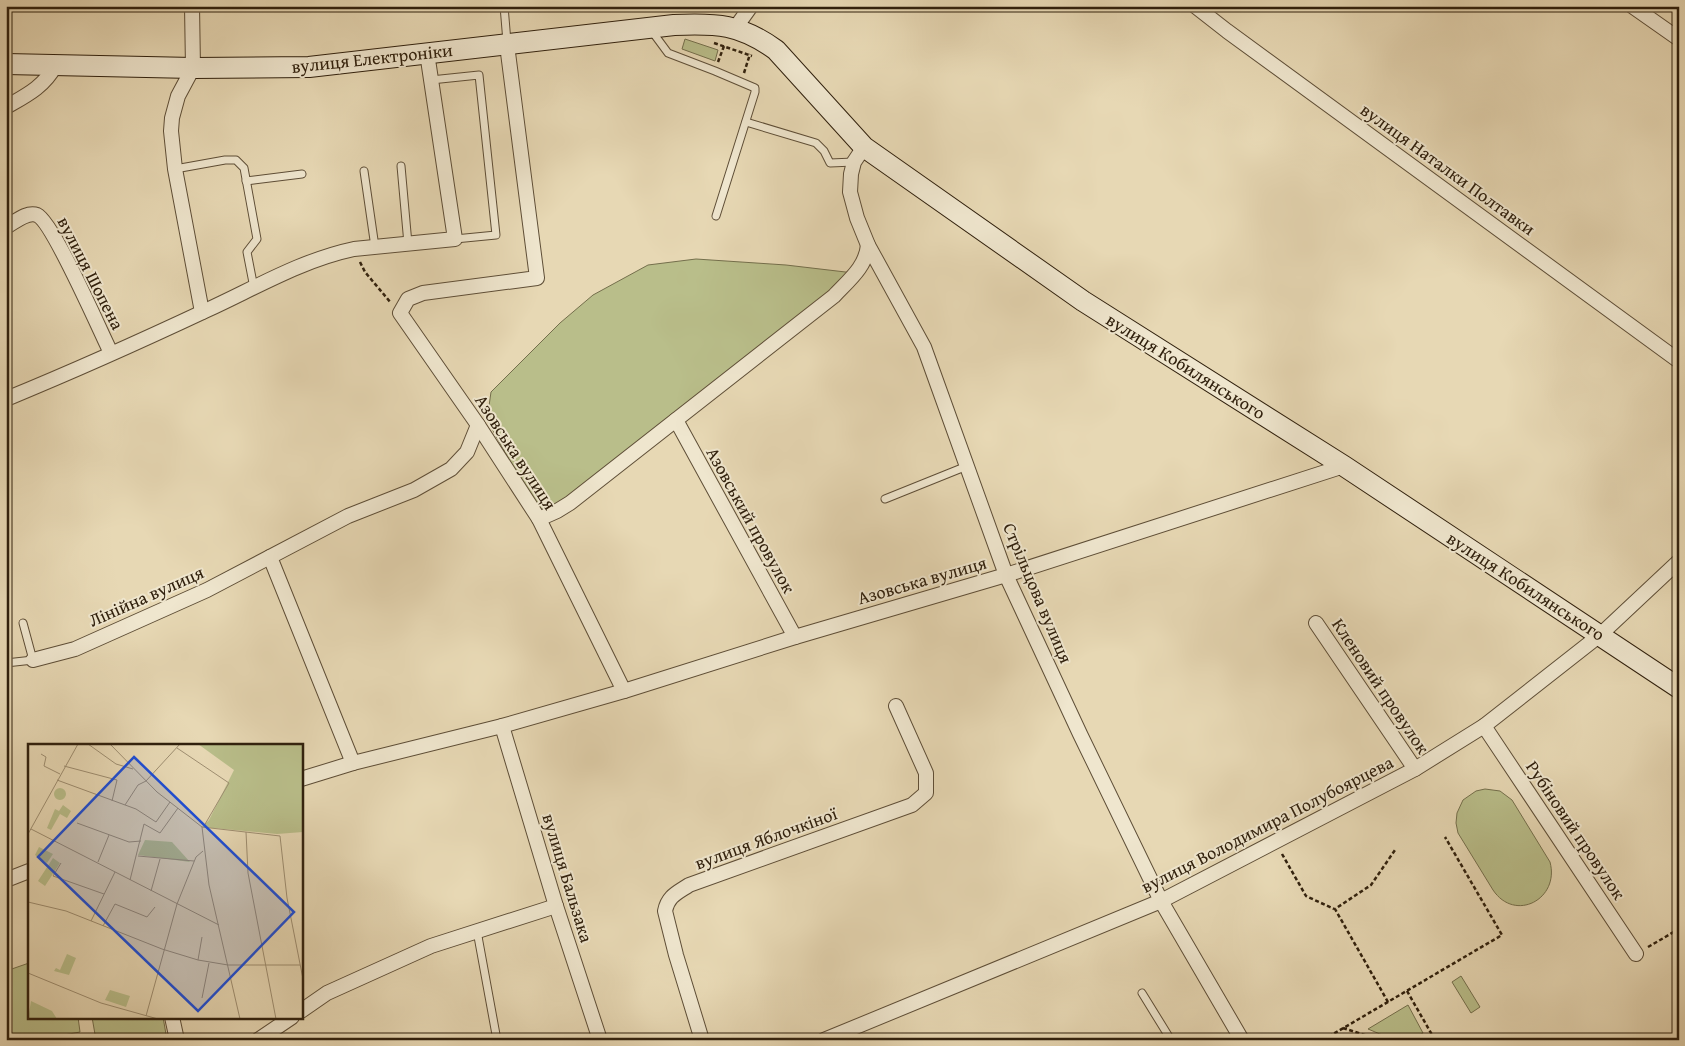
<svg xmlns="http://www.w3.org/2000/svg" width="1685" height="1046" font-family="'Gentium Book Plus',serif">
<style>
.green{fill:#b9be8a;stroke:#746f4c}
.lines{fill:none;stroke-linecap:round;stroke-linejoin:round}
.service-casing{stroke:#5e4e37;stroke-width:9}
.minor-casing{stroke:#5e4e37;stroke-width:16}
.secondary-casing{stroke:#30200d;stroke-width:22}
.path{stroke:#30200d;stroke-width:2.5;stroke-dasharray:4 2.5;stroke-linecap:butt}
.service{stroke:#efe6ce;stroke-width:7}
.minor{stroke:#efe6ce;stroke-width:14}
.secondary{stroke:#efe6ce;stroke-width:20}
.labels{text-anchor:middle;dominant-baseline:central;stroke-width:4;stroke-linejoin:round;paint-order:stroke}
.street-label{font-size:18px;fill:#30200d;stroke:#efe6ce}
.inset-road{fill:none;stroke:#9e8e71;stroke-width:1}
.view{fill:#1d4ed8;fill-opacity:0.15;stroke:#1d4ed8;stroke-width:2.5}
.inset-edge{fill:none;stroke:#30200d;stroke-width:2.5}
</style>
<rect width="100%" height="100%" fill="#e7d8b4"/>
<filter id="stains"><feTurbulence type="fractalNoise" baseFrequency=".004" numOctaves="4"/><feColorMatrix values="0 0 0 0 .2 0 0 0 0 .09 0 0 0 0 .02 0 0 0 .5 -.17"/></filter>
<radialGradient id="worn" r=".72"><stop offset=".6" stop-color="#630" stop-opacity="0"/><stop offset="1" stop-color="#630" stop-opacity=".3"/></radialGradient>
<g class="green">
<polygon points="685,39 718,50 715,61 682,49"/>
<polygon points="696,259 786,265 854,273 566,499 552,507 537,510 487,420 491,392 560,323 593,295 648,265"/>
<path d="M1485,789L1500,791L1512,800L1550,862C1560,899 1515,923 1493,890L1458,833L1456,823L1457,813L1463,800L1476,791Z"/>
<polygon points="29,963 29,1017 78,1017 80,1032 37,1040 6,1040 6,971"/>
<polygon points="1461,976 1480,1007 1471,1013 1452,982"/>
<path d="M1408,1005L1423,1033C1401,1046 1390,1038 1368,1029Z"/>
<polygon points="92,1017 163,1017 167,1040 96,1040"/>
</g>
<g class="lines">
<defs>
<g id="service">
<polyline points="504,6 507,42"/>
<polyline points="651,30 668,53 715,71 755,88 755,92 716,216"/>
<polyline points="431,80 479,75 496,235 455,239"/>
<polyline points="746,122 816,143 824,151 830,163 854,162"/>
<polyline points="401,166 408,244"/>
<polyline points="175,169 225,160 236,160 244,168 257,239 247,252 254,288"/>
<polyline points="364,171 375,247"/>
<polyline points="246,181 302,174"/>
<polyline points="885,499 967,466"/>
<polyline points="6,663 33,660 23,623"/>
<polyline points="477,931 497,1040"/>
<polyline points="1142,993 1171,1040"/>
</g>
<g id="minor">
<polyline points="192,6 193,68 178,96 172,118 171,131 175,169 202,312"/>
<polyline points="1195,6 1227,31 1679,361"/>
<polyline points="1632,6 1679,39"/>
<polyline points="736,27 751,6"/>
<polyline points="507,45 537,278 423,293 408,299 400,313 478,425 539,519 624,691"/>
<path d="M6,107C25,96 44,87 55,66"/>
<polyline points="864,147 854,162 851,174 850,192 857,218 868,245 924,347 1006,575 1080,734 1161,901 1242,1040"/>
<path d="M6,227C15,222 27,211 37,215C53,222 100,331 111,353"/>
<path d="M6,399C74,371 141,341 207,310C255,288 302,260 354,249L455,239L427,53"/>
<polyline points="676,420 795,637"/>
<path d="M539,519L557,511L570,503L834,296C849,280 866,267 868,245"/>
<polyline points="270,557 353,763"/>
<polyline points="1316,623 1415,769"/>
<polyline points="33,660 75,649 207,590 348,516 414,490 451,469 467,452 478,425"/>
<polyline points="502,726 556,906 600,1040"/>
<polyline points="1484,726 1636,954"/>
<polyline points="301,779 353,763 502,726 624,691 795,637 1006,575 1344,466"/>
<polyline points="6,880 29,871"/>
<polyline points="301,1011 327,993 431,946 556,906"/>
<polyline points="172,1017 177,1040"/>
<polyline points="258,1040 292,1017"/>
<path d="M702,1040L676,955L665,911C668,896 677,893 689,885L912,805L926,793V773L896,706"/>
<polyline points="824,1040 1161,901 1415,769 1484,726 1600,635 1679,561"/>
</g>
<path id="secondary" d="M6,64L193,68L309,67L674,25C717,23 740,24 776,50L864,147L1083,301L1344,466L1679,688"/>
</defs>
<use href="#service" class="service-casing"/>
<use href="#minor" class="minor-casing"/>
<use href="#secondary" class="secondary-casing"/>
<g class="path">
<polyline points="714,43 752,56"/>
<polyline points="718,62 724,46"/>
<polyline points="744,73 750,54"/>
<polyline points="360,262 365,272 391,303"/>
<polyline points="1282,854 1306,896 1334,909"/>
<polyline points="1648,947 1679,929"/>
<polyline points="1407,991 1435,1040"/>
<polyline points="1388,1002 1335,909 1371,885 1395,850"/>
<polyline points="1343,1028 1380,1040"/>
<polyline points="1323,1040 1502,935 1445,837"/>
</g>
<use href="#service" class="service"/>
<use href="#minor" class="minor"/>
<use href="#secondary" class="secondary"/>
</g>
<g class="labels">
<g class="street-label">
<text transform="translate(372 58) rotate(-6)">вулиця Електроніки</text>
<text transform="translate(1448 169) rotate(36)">вулиця Наталки Полтавки</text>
<text transform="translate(91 273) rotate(63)">вулиця Шопена</text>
<text transform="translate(1186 366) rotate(32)">вулиця Кобилянського</text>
<text transform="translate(516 452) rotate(57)">Азовська вулиця</text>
<text transform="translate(751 520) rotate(61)">Азовський провулок</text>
<text transform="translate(922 580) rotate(-16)">Азовська вулиця</text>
<text transform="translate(1526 586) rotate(33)">вулиця Кобилянського</text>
<text transform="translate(1038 593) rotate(67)">Стрільцова вулиця</text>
<text transform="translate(146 596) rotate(-24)">Лінійна вулиця</text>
<text transform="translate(1381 686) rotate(56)">Кленовий провулок</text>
<text transform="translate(1267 824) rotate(-27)">вулиця Володимира Полубоярцева</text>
<text transform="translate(1576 830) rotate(56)">Рубіновий провулок</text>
<text transform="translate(766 838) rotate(-20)">вулиця Яблочкіної</text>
<text transform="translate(568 878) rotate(73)">вулиця Бальзака</text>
</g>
</g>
<g transform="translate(28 744)">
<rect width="275" height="275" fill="#e7d8b4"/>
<path d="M170,0H275V88L249,90L174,83L181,76L206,26ZM26 50a6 6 0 1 1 12 0a6 6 0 1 1-12 0ZM35,61L43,67L39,74L32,70L23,86L19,84L27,65L31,67ZM117,96L144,98L162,118L110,111ZM11,103L25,110L19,119L7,111ZM25,114L32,119L17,142L10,137ZM39,210L48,214L41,231L26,227L28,224L32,226ZM82,246L102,252L98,263L77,256ZM3,257L24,267L29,275H0Z" fill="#b9be8a"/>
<path class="inset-road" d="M60,0L88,20L105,25M82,0L129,48L174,83L181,141L212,275M149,4L201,39L176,82M13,10L18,13L16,22L32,30M36,22L89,36L84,57M29,36L108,65L128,78L142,58M97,61L110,41L118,37L152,0M49,79L101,98L113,97M174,83L252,92L259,154L275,235M3,85L191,181M218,88L220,129L248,275M0,90L50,0M110,112L166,117M70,118L81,91M33,119L25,132L76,150M102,136L116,80L132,89L150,64M123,147L132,115M0,158L38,167L134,205L170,216L200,221H272M63,177L87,128M75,182L87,160L119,173L127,163M170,216L174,193M0,229L73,259L130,275M174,254L181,219M118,272L149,160L168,113L175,107"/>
<path class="view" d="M106,13L266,168L170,267L10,113Z"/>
<rect width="275" height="275" class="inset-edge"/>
</g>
<rect width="1685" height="1046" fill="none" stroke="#e7d8b4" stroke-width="25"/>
<rect x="8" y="8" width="1670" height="1031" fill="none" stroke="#30200d" stroke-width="2.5"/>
<rect x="12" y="12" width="1660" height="1021" fill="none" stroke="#30200d"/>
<rect width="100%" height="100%" filter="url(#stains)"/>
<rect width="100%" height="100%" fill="url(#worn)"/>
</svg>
